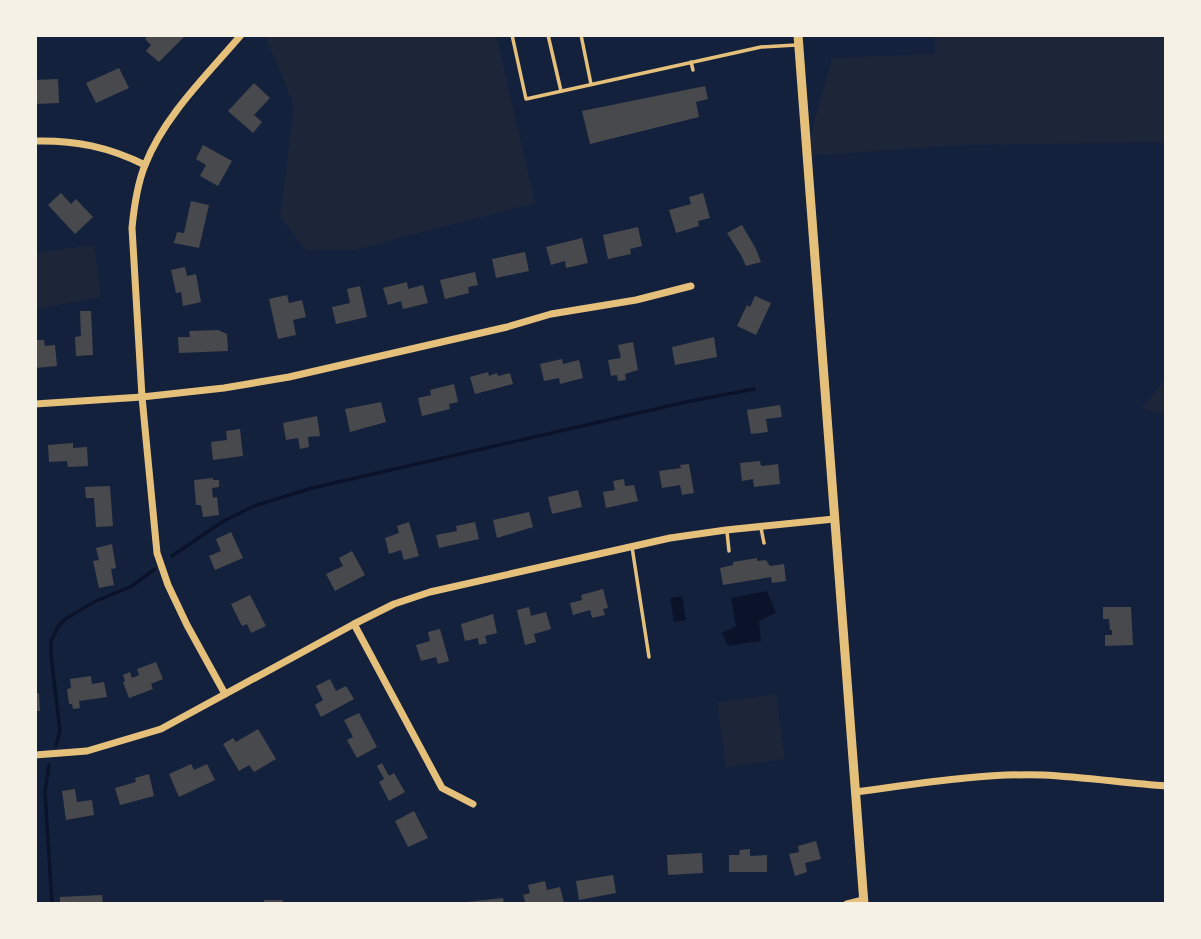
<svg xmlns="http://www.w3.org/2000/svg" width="1201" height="939" font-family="'Varela Round',sans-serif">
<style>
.green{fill:#1d2539}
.water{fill:#0b132b}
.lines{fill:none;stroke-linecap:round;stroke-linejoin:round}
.stream{stroke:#0b132b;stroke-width:3.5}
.building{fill:#48494c}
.service{stroke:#e5c07b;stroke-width:3.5}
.minor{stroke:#e5c07b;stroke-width:7}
.tertiary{stroke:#e5c07b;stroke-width:9}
</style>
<rect width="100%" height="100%" fill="#14213d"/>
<g class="green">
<polygon points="265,35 496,35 535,203 354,250 306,250 280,217 294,106"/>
<polygon points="935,35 1166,35 1166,142 963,145 805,156 832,58 935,54"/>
<polygon points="94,245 101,297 35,309 35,253"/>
<polygon points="1164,381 1166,381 1166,415 1142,408"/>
<polygon points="776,694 785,759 726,767 717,703"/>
</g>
<g class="water">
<polygon points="767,591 776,613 759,621 761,641 728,646 722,633 736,626 731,598"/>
<polygon points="682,596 686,620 674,622 670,598"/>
</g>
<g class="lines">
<g class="stream">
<polyline points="172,556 222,522 254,506 312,488 686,402 754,389"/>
<polyline points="56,745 60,731 51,655 51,641 58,627 65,619 94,602 132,586 155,569"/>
<polyline points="49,765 45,792 52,904"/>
</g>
</g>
<g class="building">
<polygon points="148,35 181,35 184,37 159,62 146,51 151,45 145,39"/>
<polygon points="119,68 129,88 96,103 86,83"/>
<polygon points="58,79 59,103 35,104 35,80"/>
<polygon points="254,83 270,98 254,115 262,122 253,133 228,111"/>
<polygon points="705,86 708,99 696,102 699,117 590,144 582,111"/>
<polygon points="203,145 232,161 218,186 200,176 206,165 196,159"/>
<polygon points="61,193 71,204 76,199 93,217 75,234 48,205"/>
<polygon points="703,193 710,218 698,221 699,226 676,233 669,210 691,204 689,197"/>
<polygon points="191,201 209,205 199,248 174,243 177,232 184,233"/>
<polygon points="742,225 756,249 761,262 746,266 741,255 727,233"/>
<polygon points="638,227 642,246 630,249 631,254 608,259 603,235"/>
<polygon points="582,238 588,263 566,268 565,261 551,265 546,247"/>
<polygon points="525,252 529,271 496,278 492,259"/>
<polygon points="185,267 187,276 196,274 201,302 183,306 181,292 176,293 171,270"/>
<polygon points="475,272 478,285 468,287 469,293 445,299 440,280"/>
<polygon points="407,282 408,289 423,285 428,303 403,309 401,301 388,305 383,288"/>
<polygon points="360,286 367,317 336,324 332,307 350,303 347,289"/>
<polygon points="287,295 289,303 302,300 306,317 293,320 296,335 278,339 269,299"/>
<polygon points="755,296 771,303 756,335 737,326 747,305 750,307"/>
<polygon points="80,311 91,311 93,355 76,356 75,337 81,336"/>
<polygon points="218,330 227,334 228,351 179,353 178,337 190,337 189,331"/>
<polygon points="714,337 717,357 675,365 672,347"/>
<polygon points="35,340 44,340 45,346 55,345 57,366 35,368"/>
<polygon points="633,342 638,370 625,374 626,380 618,381 617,375 611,376 608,360 621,358 618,345"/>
<polygon points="562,359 563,364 579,360 583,378 560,384 559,378 544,381 540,364"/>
<polygon points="488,372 489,376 497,373 498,376 510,373 513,384 475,394 470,377"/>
<polygon points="454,384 458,402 449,404 450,409 422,416 418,398 431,395 430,390"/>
<polygon points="381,402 386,422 350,432 345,409"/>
<polygon points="780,405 782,417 766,419 768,432 751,434 747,410"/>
<polygon points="317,416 320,436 308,437 309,447 300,449 298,438 286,440 283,423"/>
<polygon points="240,429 243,456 213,460 211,442 227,440 226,431"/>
<polygon points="73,443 73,448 87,447 88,466 68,467 67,461 49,462 48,445"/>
<polygon points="760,461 761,466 778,464 780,484 754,487 753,479 742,481 740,463"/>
<polygon points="689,464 694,493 682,495 680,485 662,488 659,471 681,468 680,465"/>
<polygon points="213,478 213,480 219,480 219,487 212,488 213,498 217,497 219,515 203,517 201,505 196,505 194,480"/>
<polygon points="624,479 625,486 634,485 638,501 606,508 603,492 615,490 613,481"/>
<polygon points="110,486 113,526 96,527 94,498 86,498 85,487"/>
<polygon points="578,490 582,507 552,514 548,497"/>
<polygon points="529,512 533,527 497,538 493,520"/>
<polygon points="409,522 419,556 404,560 401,550 389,554 385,538 399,533 397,526"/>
<polygon points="475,522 479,539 439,548 436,535 457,531 456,526"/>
<polygon points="231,532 243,558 215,570 209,556 221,551 216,539"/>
<polygon points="112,544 116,568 111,569 114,585 99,588 93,561 99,560 96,548"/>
<polygon points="352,551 365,575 335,591 326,574 343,566 339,558"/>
<polygon points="757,558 757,561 766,560 770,566 784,564 786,581 772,583 771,577 723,585 720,568 733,565 733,562"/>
<polygon points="603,589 608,608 603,609 605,615 592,618 590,610 573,615 570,603 582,600 581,595"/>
<polygon points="250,595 266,626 251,633 247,624 242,626 231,604"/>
<polygon points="529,607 531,616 546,612 551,629 534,634 536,642 525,645 517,610"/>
<polygon points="1103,607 1131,607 1133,645 1105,646 1105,635 1112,635 1112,630 1110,630 1109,619 1103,619"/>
<polygon points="493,614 497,633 485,636 487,643 479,645 478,638 465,641 461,624"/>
<polygon points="440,629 449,661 438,664 436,657 421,661 416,645 430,641 428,632"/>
<polygon points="156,662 163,679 151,684 153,689 129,698 123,682 125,681 123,675 130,672 132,678 139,675 137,669"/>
<polygon points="91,676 92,684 104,682 107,697 79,701 80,708 73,709 72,704 69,704 67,689 71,688 70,679"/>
<polygon points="330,679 336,691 346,686 354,699 321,717 315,705 323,700 316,686"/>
<polygon points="35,693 39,693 40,711 35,711"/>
<polygon points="359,713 377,747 357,758 347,740 353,737 344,720"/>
<polygon points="258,729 276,759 254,772 249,765 239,771 223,744 233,738 236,742"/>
<polygon points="382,763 389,776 394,773 405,792 389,801 379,782 384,779 377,766"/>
<polygon points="191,764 194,770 207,764 215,780 179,797 169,774"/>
<polygon points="149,774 154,796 120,805 115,788 136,782 135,778"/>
<polygon points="75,789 77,802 92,800 94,815 66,820 62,791"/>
<polygon points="414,811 428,838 408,847 395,821"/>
<polygon points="816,841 821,859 805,863 807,872 795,876 789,854 799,852 798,846"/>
<polygon points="750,849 750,856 767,855 767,872 729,872 729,855 739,855 740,850"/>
<polygon points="702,853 703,873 668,875 667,855"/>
<polygon points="613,875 616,893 579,900 576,881"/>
<polygon points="545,881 547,890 560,887 564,903 526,904 523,895 530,893 528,885"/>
<polygon points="102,895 103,904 60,904 60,897"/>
<polygon points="503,898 504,904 467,904 467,902"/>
<rect x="264" y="900" width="19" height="4"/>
</g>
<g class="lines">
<g class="service">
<polyline points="512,35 526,99 761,47 796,45"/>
<polyline points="548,35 561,91"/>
<polyline points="581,35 591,84"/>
<polyline points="691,62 693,70"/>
<polyline points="761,528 764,543"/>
<polyline points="727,532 729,551"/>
<polyline points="632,547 649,657"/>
</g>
<g class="minor">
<path d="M35,141C75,140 109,147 145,165"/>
<polyline points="35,404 142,397 224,388 289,377 507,327 551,314 636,300 691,286"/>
<polyline points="354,624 442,788 473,804"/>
<path d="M225,694L187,625L168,585L157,553L142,397L132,228C134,207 137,185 145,165C164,116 207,75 241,35"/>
<polyline points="35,755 87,751 161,729 354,624 394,604 430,592 670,538 726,530 834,519"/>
<path d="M855,792C917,784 980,773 1043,775C1084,777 1125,783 1166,786"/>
<polyline points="847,904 863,900"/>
</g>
<polyline class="tertiary" points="798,35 864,904"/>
</g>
<rect width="1201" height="939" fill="none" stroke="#f6f1e7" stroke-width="74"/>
</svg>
